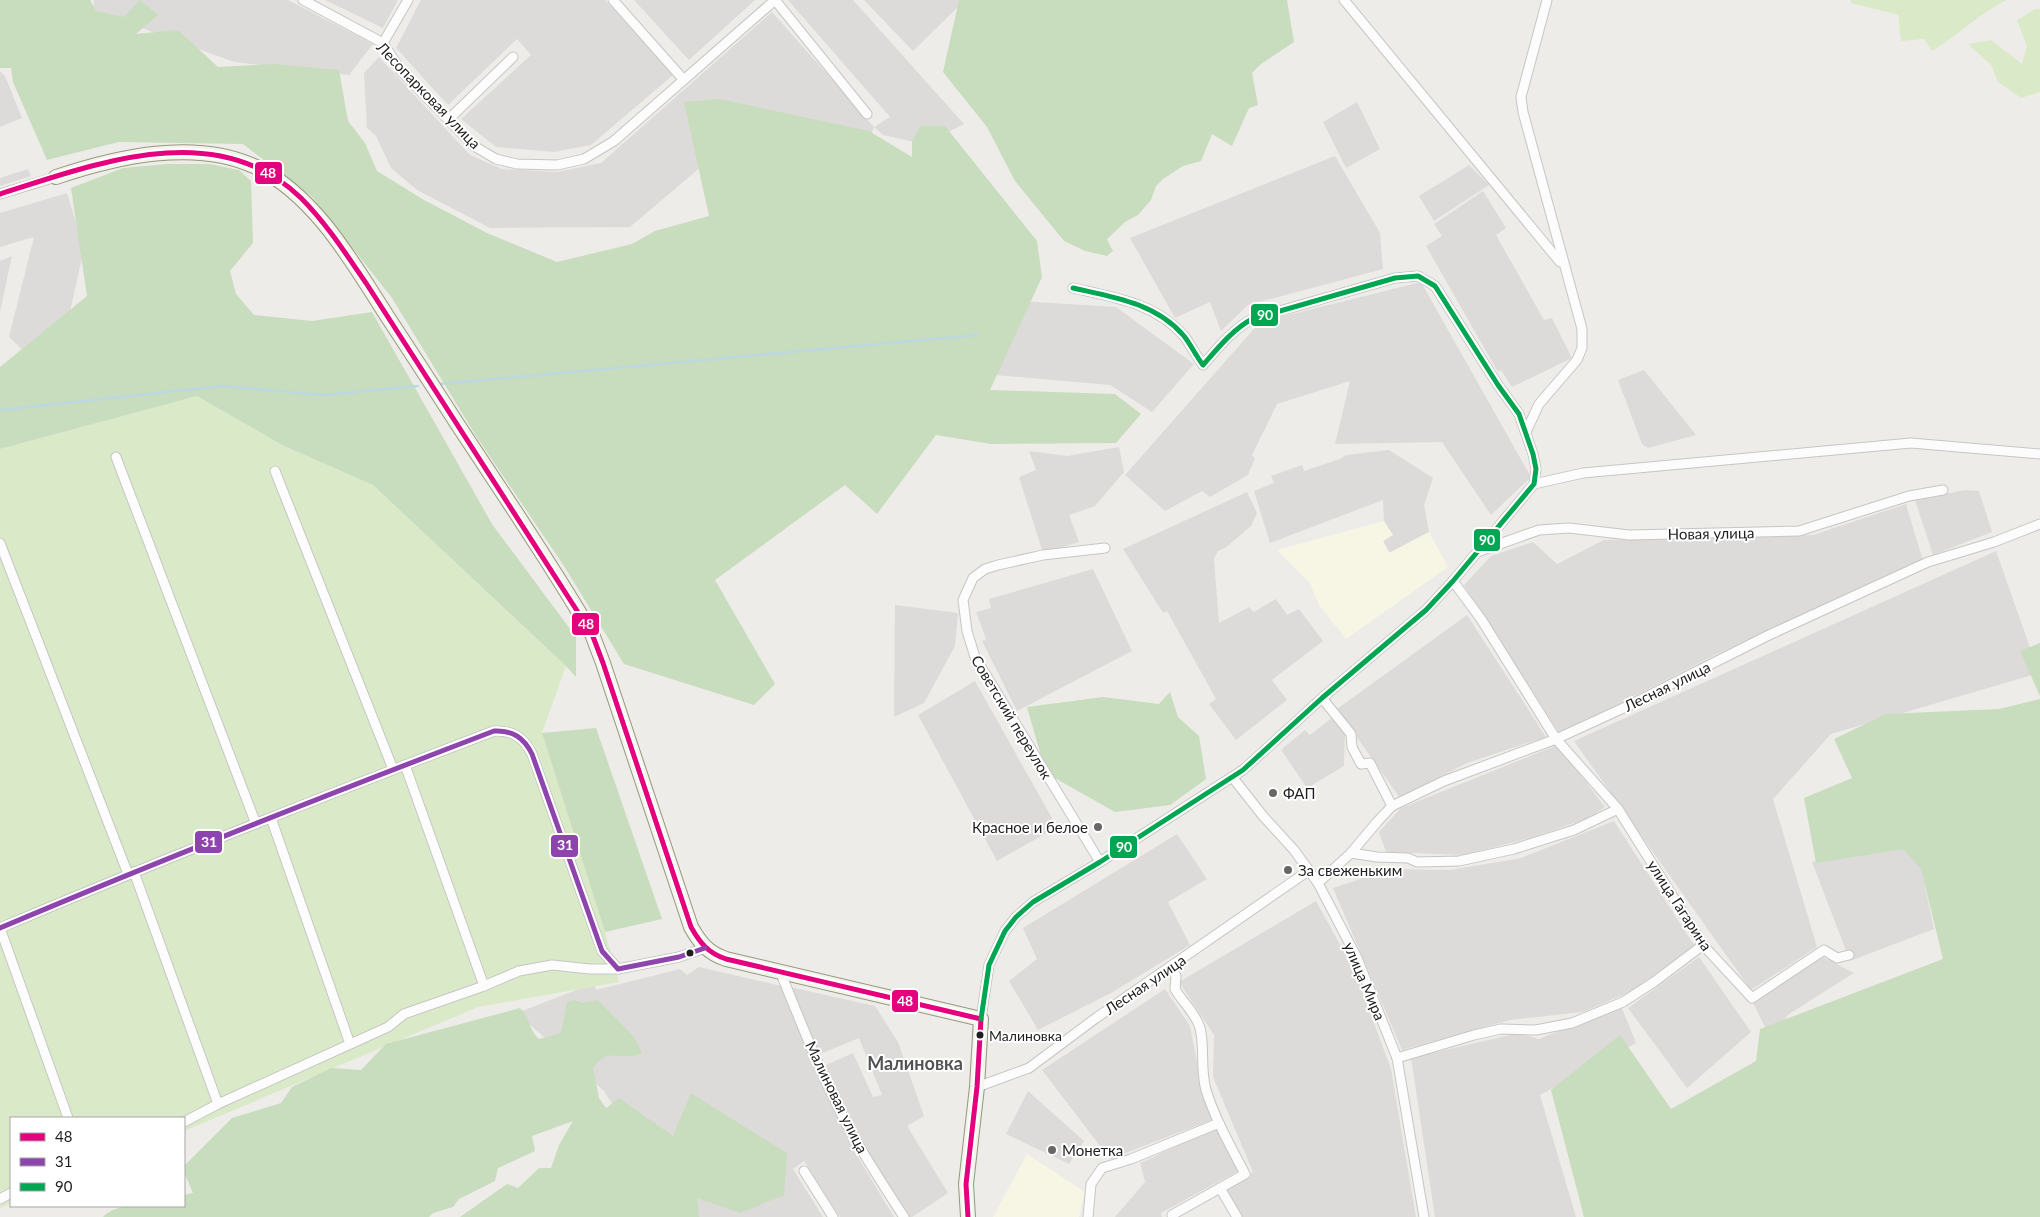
<svg xmlns="http://www.w3.org/2000/svg" width="2040" height="1217" font-family="Lato,sans-serif">
<style>
.residential{fill:#dddbd9}
.education{fill:#f7f6e4}
.religious{fill:#dcdbd9}
.grass{fill:#daeac8}
.forest{fill:#c8dcbe}
.lines{fill:none;stroke-linecap:round;stroke-linejoin:round}
.stream{stroke:#bcd8e0;stroke-width:2.5}
.street-casing{stroke:#c6c6c4;stroke-width:11}
.secondary-casing{stroke:#959780;stroke-width:16}
.street{stroke:#fcfcfc;stroke-width:9}
.secondary{stroke:#f3f4eb;stroke-width:14}
.bus-1-casing{stroke:#fff;stroke-width:9}
.bus-2-casing{stroke:#fff;stroke-width:9}
.bus-3-casing{stroke:#fff;stroke-width:9}
.bus-1{stroke:#e5007d;stroke-width:5}
.bus-2{stroke:#8e44ad;stroke-width:5}
.bus-3{stroke:#00a651;stroke-width:5}
.poi-dot{fill:#676765;stroke:#fff;stroke-width:2}
.bus-dot{fill:#1f1f1f;stroke:#fff;stroke-width:2}
.labels{text-anchor:middle;dominant-baseline:central;stroke-width:4;stroke-linejoin:round;paint-order:stroke}
.bus-label{font-size:14px;fill:#1f1f1f;stroke:#fff;text-anchor:start}
.street-label{font-size:15px;fill:#1f1f1f;stroke:#fff}
.poi-label{font-size:15px;fill:#1f1f1f;stroke:#fff;text-anchor:start}
.quarter-label{font-size:18px;font-weight:bold;fill:#525252;stroke:#fff}
.line-badge{stroke:#fff;stroke-width:2}
.badge-label{font-size:14px;text-anchor:middle;font-weight:bold;fill:#fff}
</style>
<rect width="100%" height="100%" fill="#eeece8"/>
<g class="residential">
<polygon points="94,0 288,0 373,44 349,75 234,62 93,10"/>
<polygon points="325,0 398,0 383,28"/>
<polygon points="421,0 605,0 673,75 591,145 554,152 496,147 461,119 531,55 517,39 448,105 396,48"/>
<polygon points="634,0 755,0 689,60"/>
<polygon points="788,0 853,0 964,124 924,144 883,135 874,127 864,153 735,138 630,227 490,228 417,190 391,168 376,136 367,128 364,73 379,57 470,155 502,169 557,172 601,163 772,12 874,127 890,117"/>
<polygon points="864,0 965,0 913,51"/>
<polygon points="0,71 5,76 22,118 0,127"/>
<polygon points="1357,102 1380,149 1346,168 1323,122"/>
<polygon points="1335,156 1380,233 1383,269 1248,305 1221,331 1210,302 1175,318 1130,238"/>
<polygon points="1469,165 1489,185 1434,221 1419,196"/>
<polygon points="1483,191 1506,228 1496,235 1544,320 1552,318 1572,358 1512,387 1501,370 1498,372 1426,246 1442,236 1434,224"/>
<polygon points="67,193 84,249 62,347 28,355 9,337 34,237 0,247 0,213"/>
<polygon points="12,256 0,312 0,261"/>
<polygon points="1421,282 1531,477 1491,515 1442,442 1335,444 1350,381 1277,404 1252,455 1255,458 1248,475 1210,497 1202,491 1165,511 1125,475 1260,322"/>
<polygon points="1018,301 1116,307 1194,364 1152,412 1110,385 984,374"/>
<polygon points="1644,370 1696,435 1648,448 1642,444 1618,380"/>
<polygon points="1119,447 1124,472 1095,506 1069,515 1079,542 1043,553 1019,477 1036,470 1029,451 1067,456"/>
<polygon points="1389,450 1433,478 1424,505 1429,532 1390,553 1383,541 1392,535 1384,521 1383,500 1270,543 1254,491 1274,483 1271,476 1302,465 1304,471 1340,459 1346,455"/>
<polygon points="1965,490 1979,491 1992,532 1933,555 1915,500"/>
<polygon points="1247,492 1257,513 1251,526 1225,548 1218,551 1214,559 1219,623 1249,607 1254,612 1276,599 1287,615 1299,609 1323,641 1272,680 1287,700 1236,740 1209,704 1216,699 1167,611 1163,613 1123,549"/>
<polygon points="1906,504 1923,561 1715,655 1560,734 1464,585 1491,556 1533,542 1557,564 1604,540 1813,535"/>
<polygon points="1996,551 2039,673 1831,734 1773,799 1817,947 1751,990 1574,741"/>
<polygon points="1093,569 1132,651 1017,711 982,641 986,639 976,612 991,608 989,599"/>
<polygon points="895,605 958,613 955,646 924,703 894,717"/>
<polygon points="1467,615 1546,737 1467,763 1400,798 1337,709"/>
<polygon points="975,681 1057,827 997,861 918,715"/>
<polygon points="1333,717 1345,733 1344,766 1307,788 1282,751 1283,748 1305,730 1310,735"/>
<polygon points="1555,746 1561,749 1605,807 1589,818 1530,838 1464,855 1386,852 1379,832 1401,808"/>
<polygon points="1614,821 1694,945 1632,991 1583,1012 1510,1020 1402,1050 1333,888 1390,869 1450,870 1521,858"/>
<polygon points="1177,834 1207,879 1168,902 1190,945 1111,993 1038,1030 1009,981 1037,959 1023,928"/>
<polygon points="1914,834 1934,929 1850,961 1812,862"/>
<polygon points="1316,901 1355,972 1391,1069 1416,1217 1242,1217 1226,1188 1253,1172 1213,1077 1214,1035 1179,982"/>
<polygon points="1821,956 1854,973 1789,1014 1770,1037 1753,1003"/>
<polygon points="1699,957 1751,1032 1687,1088 1628,1008"/>
<polygon points="699,967 781,986 818,1076 856,1154 894,1217 840,1217 804,1161 793,1169 823,1217 682,1217 604,1091 517,1013 594,983 596,990 680,969 687,975"/>
<polygon points="790,987 875,1006 898,1042 924,1116 907,1126 948,1193 912,1217 906,1217 867,1151 824,1066 853,1053 873,1097 882,1095 859,1038 818,1055"/>
<polygon points="1165,989 1190,1026 1203,1094 1214,1119 1110,1159 1042,1070"/>
<polygon points="1621,1006 1636,1043 1540,1095 1576,1217 1435,1217 1411,1058 1518,1033 1539,1039"/>
<polygon points="1028,1091 1084,1141 1069,1164 1006,1134"/>
<polygon points="1216,1128 1238,1171 1161,1213 1162,1217 1115,1217 1145,1182 1140,1163"/>
</g>
<g class="education">
<polygon points="1384,521 1393,535 1383,541 1389,553 1429,532 1448,567 1346,639 1319,605 1310,583 1277,550"/>
<polygon points="1027,1154 1085,1192 1079,1217 993,1217"/>
</g>
<polygon class="religious" points="28,169 31,176 0,186 0,178"/>
<g class="grass">
<path d="M1851,0H2007C1979,13 1959,35 1932,51L1924,39L1901,41L1898,15L1851,3Z"/>
<polygon points="2035,9 2040,9 2040,92 2021,98 1998,82 1991,65 1968,44 1991,40 2022,64 2027,46 2017,20"/>
<polygon points="197,396 282,445 373,485 566,666 542,733 605,932 619,982 478,1007 184,1131 184,1118 11,1118 11,1203 0,1208 0,449"/>
</g>
<g class="forest">
<polygon points="0,0 90,0 96,11 124,17 140,0 158,15 136,34 178,30 218,67 274,64 339,70 348,121 365,143 377,171 424,200 487,233 557,262 632,244 655,231 709,216 684,102 719,99 869,131 912,157 912,141 920,126 945,126 1037,241 1042,277 990,390 1115,394 1141,414 1116,443 991,444 936,435 877,514 845,485 715,580 775,684 754,705 624,664 564,566 476,436 392,298 312,197 243,144 119,142 47,160 13,82 11,68 0,68"/>
<polygon points="959,0 1287,0 1294,42 1261,64 1252,73 1258,105 1249,108 1232,146 1212,134 1201,161 1183,166 1163,179 1156,186 1151,200 1138,215 1125,222 1107,239 1113,251 1107,256 1085,251 1064,241 1015,181 987,127 943,72"/>
<polygon points="167,164 209,164 239,170 251,181 253,243 230,271 236,294 254,315 312,321 372,312 492,524 576,637 576,677 566,666 373,485 282,445 197,396 0,449 0,367 87,296 71,188 123,168"/>
<polygon points="2040,643 2040,696 2020,651"/>
<polygon points="1170,692 1178,717 1199,736 1206,779 1170,805 1115,812 1046,773 1027,707 1103,697 1159,704"/>
<polygon points="2040,699 2040,1217 1584,1217 1551,1090 1620,1035 1671,1109 1756,1061 1760,1029 1943,959 1921,869 1903,849 1816,863 1804,798 1852,778 1834,739 1886,714 1999,709"/>
<polygon points="596,728 662,919 605,932 542,733"/>
<path d="M575,1000L583,1003L598,1000L634,1037L642,1053C620,1063 608,1045 593,1068L599,1098L606,1108L619,1098L673,1136L691,1093L787,1153L784,1195L740,1213L697,1198L699,1217H460L507,1184L518,1188L539,1168H551L559,1145L573,1121L532,1136L535,1151L498,1168L495,1181L459,1199L453,1207L433,1213L429,1217H103C118,1200 161,1206 184,1206V1195L193,1193L184,1172V1166L232,1118L281,1103L292,1087L331,1068L361,1070L386,1044L520,1008C530,1017 529,1031 539,1039L561,1033L567,1002Z"/>
</g>
<g class="lines">
<g class="stream">
<polyline points="439,384 977,335"/>
<polyline points="0,410 223,386 323,395 418,386"/>
</g>
<defs>
<g id="street">
<polyline points="303,0 383,43 401,71 474,146 496,159 517,164 557,165 584,159 614,141 775,0"/>
<polyline points="613,0 683,79"/>
<polyline points="775,0 867,114"/>
<polyline points="1344,0 1560,262"/>
<polyline points="383,43 408,0"/>
<polyline points="449,119 513,57"/>
<polyline points="0,194 56,177"/>
<polyline points="1526,432 1539,404 1577,360 1582,348 1582,329 1523,112 1521,97 1547,0"/>
<polyline points="116,457 256,824"/>
<polyline points="275,471 393,769"/>
<polyline points="1534,484 1583,473 1911,443 2040,454"/>
<polyline points="0,543 128,874"/>
<polyline points="1477,552 1539,530 1569,528 1629,535 1799,531 1909,496 1943,490"/>
<polyline points="1453,581 1481,619 1556,739 1618,809 1703,945 1752,998 1824,950 1837,958 1849,955"/>
<polyline points="1322,698 1351,734 1352,747 1361,764 1370,763 1392,806"/>
<polyline points="405,765 484,986"/>
<polyline points="1233,778 1263,816 1294,850 1318,883 1357,958 1397,1058 1424,1217"/>
<polyline points="271,818 350,1044"/>
<polyline points="1351,853 1377,857 1408,858 1417,862 1459,861 1514,849 1574,830 1618,809"/>
<polyline points="1100,862 975,657 967,631 963,600 973,578 985,569 998,565 1043,555 1105,548"/>
<polyline points="134,872 218,1104"/>
<polyline points="1318,883 1351,853 1377,822 1392,806 1444,781 1556,739 1630,705 1769,635 1928,562 1994,542 2040,524"/>
<path d="M0,928C163,859 329,794 494,731C513,730 524,738 532,754L602,951L618,969L679,957L705,948"/>
<polyline points="0,928 68,1118"/>
<path d="M1171,966L1176,976L1175,989C1183,1003 1195,1012 1200,1028C1205,1047 1200,1069 1206,1090C1215,1119 1231,1147 1245,1174L1172,1215"/>
<path d="M780,971C800,1021 820,1071 844,1119C862,1153 883,1185 904,1217"/>
<path d="M981,1019L989,965L1005,931L1016,917L1033,902L1100,862L1243,770L1322,698L1426,610L1453,581L1534,484L1536,469L1533,454L1519,414L1498,385L1435,286L1418,276L1395,278L1252,319C1232,330 1218,348 1203,365C1196,356 1191,345 1184,336C1156,303 1113,297 1073,288"/>
<polyline points="1397,1058 1474,1035 1501,1029 1536,1030 1572,1023 1623,1002 1654,982 1703,945"/>
<polyline points="977,1087 1029,1068 1096,1018 1308,871"/>
<polyline points="184,1122 218,1104 388,1027 404,1014 484,986 519,971 552,965 590,969 618,969"/>
<polyline points="804,1171 833,1217"/>
<polyline points="1220,1188 1237,1217"/>
<polyline points="0,1199 11,1193"/>
<polyline points="1088,1217 1091,1184 1102,1168 1131,1159 1219,1123"/>
</g>
<path id="secondary" d="M56,177C116,157 195,138 256,167C315,195 353,263 387,316C410,351 433,386 456,422C502,492 550,562 592,634L603,663L691,927C700,943 708,953 726,959L981,1019L977,1087L966,1184L968,1217"/>
</defs>
<use href="#street" class="street-casing"/>
<use href="#secondary" class="secondary-casing"/>
<use href="#street" class="street"/>
<use href="#secondary" class="secondary"/>
<defs>
<path id="bus-1" d="M0,194C95,164 217,116 301,198C326,223 346,254 366,283L592,634L603,663L691,927C700,943 708,953 726,959L981,1019L977,1087L966,1184L968,1217"/>
<path id="bus-2" d="M0,928C163,859 329,794 494,731C513,730 524,738 532,754L602,951L618,969L679,957L705,948"/>
<path id="bus-3" d="M981,1019L989,965L1005,931L1016,917L1033,902L1100,862L1243,770L1322,698L1426,610L1453,581L1534,484L1536,469L1533,454L1519,414L1498,385L1435,286L1418,276L1395,278L1252,319C1232,330 1218,348 1203,365C1196,356 1191,345 1184,336C1156,303 1113,297 1073,288"/>
</defs>
<use href="#bus-1" class="bus-1-casing"/>
<use href="#bus-2" class="bus-2-casing"/>
<use href="#bus-3" class="bus-3-casing"/>
<use href="#bus-1" class="bus-1"/>
<use href="#bus-2" class="bus-2"/>
<use href="#bus-3" class="bus-3"/>
</g>
<g class="poi-dot">
<circle cx="1273" cy="793" r="5"/>
<circle cx="1098" cy="827" r="5"/>
<circle cx="1288" cy="870" r="5"/>
<circle cx="1052" cy="1150" r="5"/>
</g>
<g class="bus-dot">
<circle cx="690" cy="953" r="4.5"/>
<circle cx="980" cy="1035" r="4.5"/>
</g>
<g class="labels">
<g class="bus-label">
<text x="989" y="1035">Малиновка</text>
</g>
<g class="street-label">
<text transform="translate(429 95) rotate(46)">Лесопарковая улица</text>
<text transform="translate(1711 533) rotate(-1)">Новая улица</text>
<text transform="translate(1667 686) rotate(-26)">Лесная улица</text>
<text transform="translate(1012 717) rotate(59)">Советский переулок</text>
<text transform="translate(1680 905) rotate(57)">улица Гагарина</text>
<text transform="translate(1365 981) rotate(67)">улица Мира</text>
<text transform="translate(1145 984) rotate(-34)">Лесная улица</text>
<text transform="translate(837 1097) rotate(64)">Малиновая улица</text>
</g>
<g class="poi-label">
<text x="1283" y="793">ФАП</text>
<text x="1088" y="827" text-anchor="end">Красное и белое</text>
<text x="1298" y="870">За свеженьким</text>
<text x="1062" y="1150">Монетка</text>
</g>
<g class="quarter-label">
<text x="915" y="1063">Малиновка</text>
</g>
</g>
<g class="line-badge">
<rect x="254" y="161" width="29" height="24" rx="5" fill="#e5007d"/>
<rect x="1250" y="303" width="29" height="24" rx="5" fill="#00a651"/>
<rect x="1473" y="528" width="28" height="24" rx="5" fill="#00a651"/>
<rect x="571" y="612" width="29" height="24" rx="5" fill="#e5007d"/>
<rect x="194" y="830" width="29" height="24" rx="5" fill="#8e44ad"/>
<rect x="550" y="834" width="29" height="24" rx="5" fill="#8e44ad"/>
<rect x="1109" y="835" width="29" height="24" rx="5" fill="#00a651"/>
<rect x="891" y="989" width="28" height="24" rx="5" fill="#e5007d"/>
</g>
<g class="badge-label">
<text x="268" y="178">48</text>
<text x="1265" y="320">90</text>
<text x="1487" y="545">90</text>
<text x="586" y="629">48</text>
<text x="209" y="847">31</text>
<text x="565" y="850">31</text>
<text x="1124" y="852">90</text>
<text x="905" y="1006">48</text>
</g>
<rect x="10" y="1117" width="175" height="90" fill="#ffffff" stroke="#a5a5a5"/>
<rect x="20" y="1133" width="25" height="8" fill="#e5007d" stroke="#a5a5a5"/>
<text x="55" y="1142" font-size="15" fill="#1f1f1f">48</text>
<rect x="20" y="1158" width="25" height="8" fill="#8e44ad" stroke="#a5a5a5"/>
<text x="55" y="1167" font-size="15" fill="#1f1f1f">31</text>
<rect x="20" y="1183" width="25" height="8" fill="#00a651" stroke="#a5a5a5"/>
<text x="55" y="1192" font-size="15" fill="#1f1f1f">90</text>
</svg>
